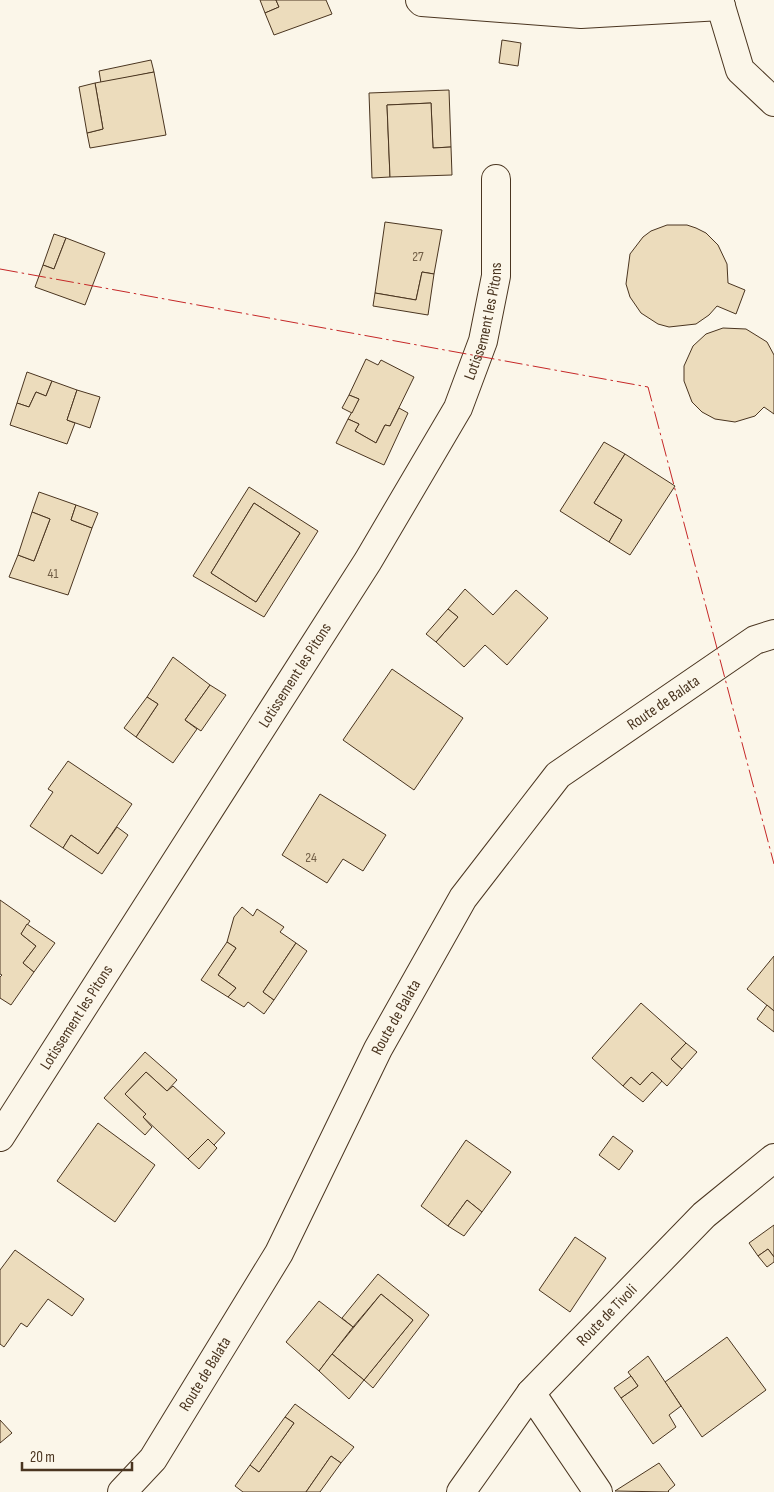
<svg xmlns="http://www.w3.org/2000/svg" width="774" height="1492" font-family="'Sofia Sans Condensed',sans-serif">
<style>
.building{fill:#ecdcbc;stroke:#4a3520;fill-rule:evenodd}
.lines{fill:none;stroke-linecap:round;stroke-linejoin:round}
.street-casing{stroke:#4a3520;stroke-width:30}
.secondary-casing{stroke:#4a3520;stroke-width:30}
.street{stroke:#fbf6e9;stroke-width:28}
.secondary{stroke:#fbf6e9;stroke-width:28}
.power{stroke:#c62828;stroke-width:1;stroke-dasharray:18 4 2.5 4;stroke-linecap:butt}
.labels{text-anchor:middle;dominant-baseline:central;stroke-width:4;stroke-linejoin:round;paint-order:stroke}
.number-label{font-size:14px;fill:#725f47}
.street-label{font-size:16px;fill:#4a3520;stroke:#fbf6e9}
</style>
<rect width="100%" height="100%" fill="#fbf6e9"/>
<g class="building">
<polygon points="260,0 276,0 279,7 265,13"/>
<polygon points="276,0 326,0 332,14 274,35 265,13 279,7"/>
<polygon points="502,40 521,43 518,66 499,63"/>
<polygon points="151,60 154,72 101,83 99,71"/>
<polygon points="154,72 166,135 90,148 87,133 103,129 95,83"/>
<polygon points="95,83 103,129 87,133 79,87"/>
<polygon points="449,90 451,147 433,148 431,103 387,105 390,177 372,178 369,93"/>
<polygon points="431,103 433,148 451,147 452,175 390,177 387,105"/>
<polygon points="385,222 442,230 434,274 422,272 416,300 375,293"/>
<polygon points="667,225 687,225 696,228 706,233 718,245 727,264 728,283 745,290 736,314 717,306 709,315 696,324 669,327 658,324 641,313 630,297 626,284 630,254 643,237 651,231"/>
<polygon points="54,234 66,238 54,269 43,265"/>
<polygon points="66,238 105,253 85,305 35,287 43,265 54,269"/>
<polygon points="422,272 434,274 428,315 373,306 375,293 416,300"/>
<polygon points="723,328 746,329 767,342 774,355 774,414 764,407 755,416 735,422 715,419 702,412 692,402 684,381 684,366 693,346 706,334"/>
<polygon points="366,359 378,365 381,360 414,377 390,426 385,425 376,443 355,431 359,424 348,419 359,399 349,395"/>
<polygon points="27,372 52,381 46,396 36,392 29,407 17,403"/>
<polygon points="52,381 77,390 67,420 75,423 67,444 10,425 17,403 29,407 36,392 46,396"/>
<polygon points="77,390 100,397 90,428 67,420"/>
<polygon points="349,395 359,399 352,413 342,408"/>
<polygon points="399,408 408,413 384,465 336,443 348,419 359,424 355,431 376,443 385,425 390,426"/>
<polygon points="604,442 625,454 594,503 622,520 609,542 560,511"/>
<polygon points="625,454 675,486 630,555 609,542 622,520 594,503"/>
<path d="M249,487L318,531L264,617L193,576ZM254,503L300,533L256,602L211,573Z"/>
<polygon points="39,492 76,505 71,520 92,528 68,595 9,577 18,555 34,561 50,519 32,512"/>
<polygon points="254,503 300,533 256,602 211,573"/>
<polygon points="76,505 98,513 92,528 71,520"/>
<polygon points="32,512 50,519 34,561 18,555"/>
<polygon points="465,589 493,615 516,590 548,618 507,665 485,645 464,667 436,642 458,617 448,609"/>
<polygon points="448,609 458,617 436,642 426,634"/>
<polygon points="173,657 210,685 185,720 197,729 173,763 136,737 158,704 147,697"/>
<polygon points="392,669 463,718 414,790 343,740"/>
<polygon points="210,685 226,695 201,731 185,720"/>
<polygon points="147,697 158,704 136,737 124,728"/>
<polygon points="68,761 132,804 98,854 71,835 63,848 30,826 53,792 48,789"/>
<polygon points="320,794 386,835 363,871 343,859 327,883 282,855"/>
<polygon points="117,827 128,835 102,874 63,848 71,835 98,854"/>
<polygon points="0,900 30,921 21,934 36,946 23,963 34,972 11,1005 0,998 0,977 2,975 0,974"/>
<polygon points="242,907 253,916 257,909 284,927 280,932 296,943 263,992 274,1000 264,1014 248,1002 244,1007 228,997 236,988 218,975 236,948 227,942 234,917"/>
<polygon points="27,924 55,943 34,972 23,963 36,946 21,934"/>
<polygon points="227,942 236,948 218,975 236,988 228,997 201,980"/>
<polygon points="296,943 307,951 274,1000 263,992"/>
<polygon points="774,956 774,1011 747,989"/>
<polygon points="641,1003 686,1043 671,1059 682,1069 667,1086 652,1072 640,1085 631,1077 623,1086 592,1058"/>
<polygon points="767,1005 774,1011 774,1032 757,1019"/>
<polygon points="686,1043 697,1052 682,1069 671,1059"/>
<polygon points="145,1052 177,1080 167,1091 146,1072 125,1094 146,1114 143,1117 152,1127 145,1135 104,1098"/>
<polygon points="146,1072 167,1091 173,1086 225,1133 214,1145 208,1139 188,1159 143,1117 146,1114 125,1094"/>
<polygon points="652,1072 662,1081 643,1102 623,1086 631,1077 640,1085"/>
<polygon points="98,1123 155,1165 115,1222 57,1181"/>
<polygon points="613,1136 633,1151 619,1170 599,1155"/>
<polygon points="208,1139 217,1148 199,1169 188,1159"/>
<polygon points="466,1140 511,1172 482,1212 467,1200 448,1226 421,1206"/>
<polygon points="467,1200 482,1212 464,1236 448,1226"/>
<polygon points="774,1225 774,1257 768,1249 758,1256 749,1243"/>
<polygon points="575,1237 606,1258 570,1312 539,1290"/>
<polygon points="768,1249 774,1257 774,1262 767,1267 758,1256"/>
<polygon points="15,1250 84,1299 72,1316 48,1299 27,1327 21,1323 4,1347 0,1344 0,1270"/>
<polygon points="378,1274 429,1315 373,1388 364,1380 413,1320 381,1294 353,1327 342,1318"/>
<polygon points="381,1294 413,1320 364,1380 332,1354"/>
<polygon points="319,1301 353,1327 319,1371 286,1342"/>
<polygon points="727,1337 766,1390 702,1437 665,1382"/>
<polygon points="332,1354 364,1380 349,1399 319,1371"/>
<polygon points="648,1356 681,1406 669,1415 676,1427 653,1444 621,1398 638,1386 628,1372"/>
<polygon points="631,1376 638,1386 621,1398 614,1388"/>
<polygon points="295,1404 354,1447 341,1463 331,1456 306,1492 243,1492 235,1486 250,1465 259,1472 294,1423 285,1417"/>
<polygon points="285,1417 294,1423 259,1472 250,1465"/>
<polygon points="0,1420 12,1433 0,1443"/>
<polygon points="331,1456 341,1463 320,1492 306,1492"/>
<polygon points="659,1463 675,1485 668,1491 669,1492 615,1491"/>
</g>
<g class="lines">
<defs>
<g id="street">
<polyline points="420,0 422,2 581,14 721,6"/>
<path id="s1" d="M0,1137L368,561L458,408L483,341L496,276V179"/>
<polyline points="531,1393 598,1492"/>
<path id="s2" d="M461,1492L531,1393L704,1215L774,1158"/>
</g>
<g id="secondary">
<polyline points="719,0 740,70 774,102"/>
<path id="s3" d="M122,1492L153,1459L279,1253L378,1049L463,898L558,775L755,640L774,634"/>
</g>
</defs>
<use href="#street" class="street-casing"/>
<use href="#secondary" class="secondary-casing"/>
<use href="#street" class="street"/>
<use href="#secondary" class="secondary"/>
<polyline class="power" points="0,269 648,387 774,864"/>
</g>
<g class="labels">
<g class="number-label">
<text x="418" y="256">27</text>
<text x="53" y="573">41</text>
<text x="311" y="857">24</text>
</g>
<g class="street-label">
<text stroke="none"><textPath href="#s1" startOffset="952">Lotissement les Pitons</textPath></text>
<text stroke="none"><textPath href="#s1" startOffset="548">Lotissement les Pitons</textPath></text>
<text stroke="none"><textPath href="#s3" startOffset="970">Route de Balata</textPath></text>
<text stroke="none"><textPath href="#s1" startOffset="142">Lotissement les Pitons</textPath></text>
<text stroke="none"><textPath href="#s3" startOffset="550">Route de Balata</textPath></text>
<text stroke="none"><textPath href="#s2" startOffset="230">Route de Tivoli</textPath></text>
<text stroke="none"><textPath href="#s3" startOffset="145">Route de Balata</textPath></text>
</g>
</g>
<path d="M22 1462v8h110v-8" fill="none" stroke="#4a3520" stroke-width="2.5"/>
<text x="30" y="1462" font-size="15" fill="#4a3520" stroke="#fbf6e9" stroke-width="4" paint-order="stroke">20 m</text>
</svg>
